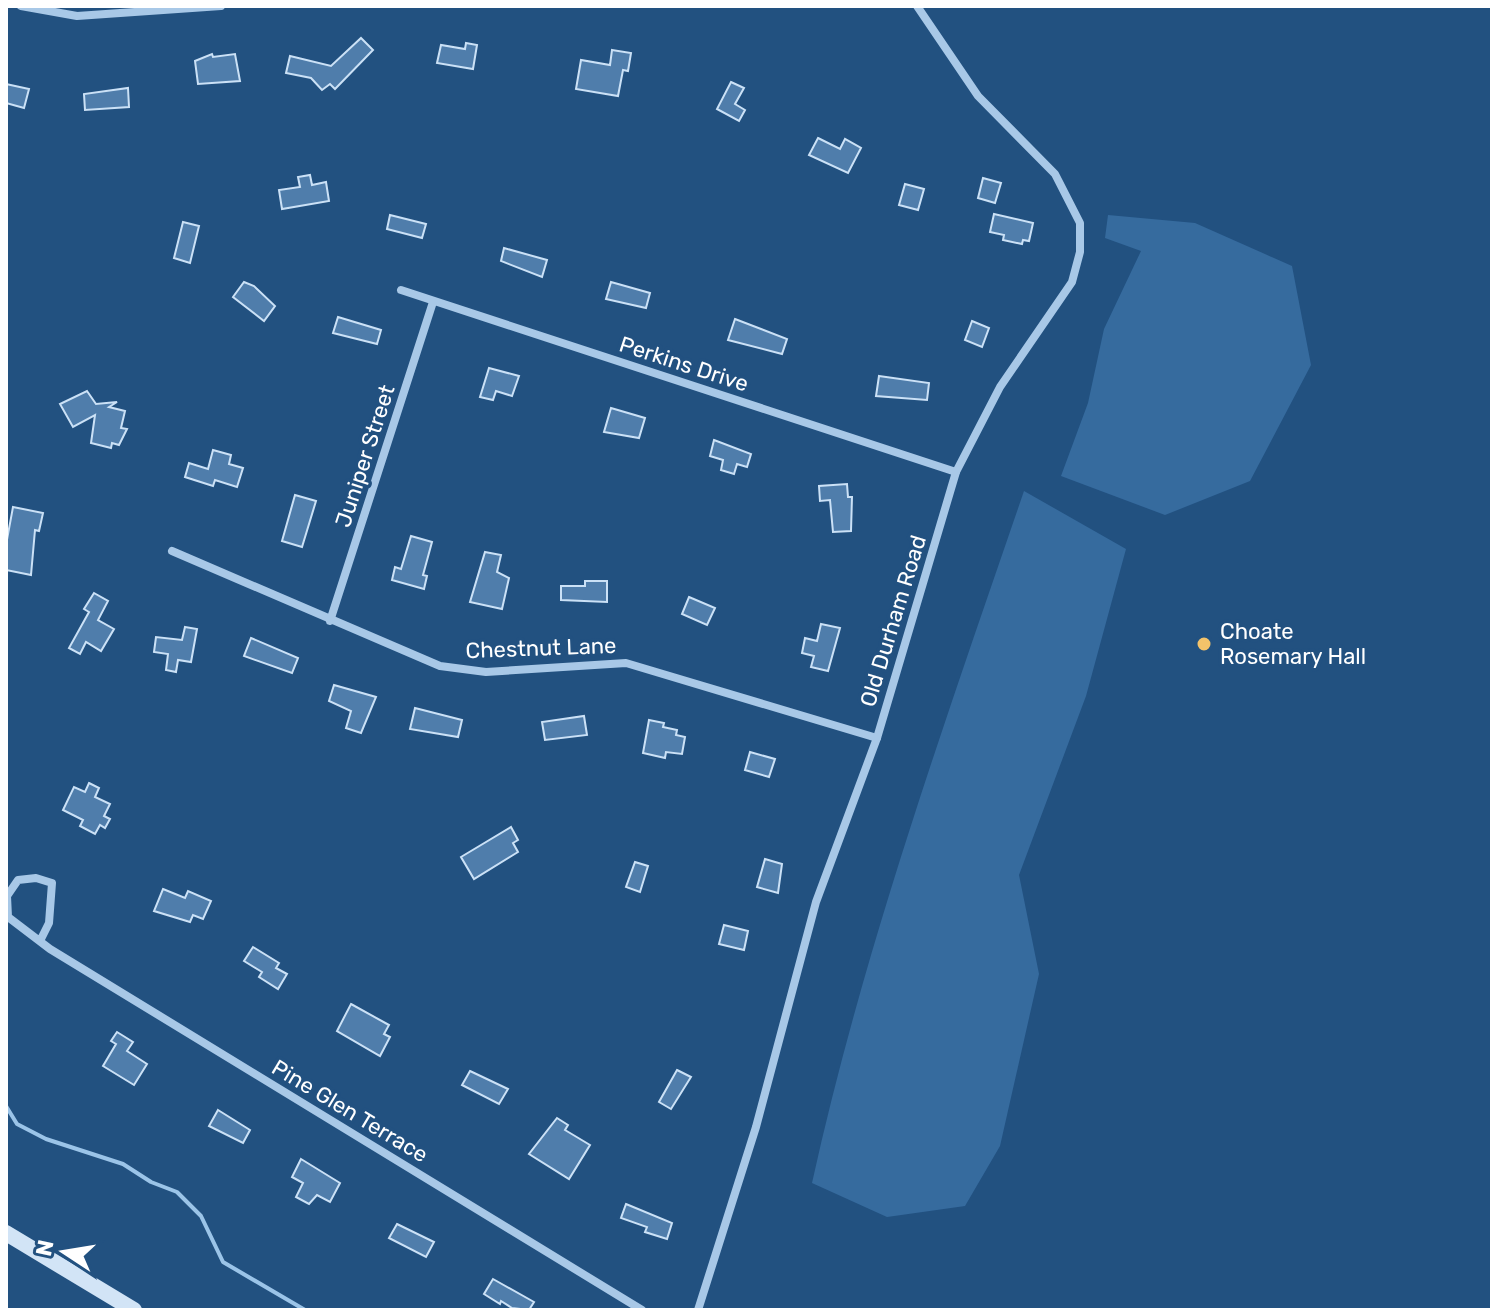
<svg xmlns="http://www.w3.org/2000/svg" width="1498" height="1316" font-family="Rubik,sans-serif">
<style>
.green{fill:#366b9e}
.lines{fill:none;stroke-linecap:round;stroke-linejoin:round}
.stream{stroke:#9bc4e8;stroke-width:4}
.building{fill:#4f7dab;stroke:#cbe1f6;stroke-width:2}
.minor{stroke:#a8c8e7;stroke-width:8}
.secondary{stroke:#d2e4f6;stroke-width:16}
.poi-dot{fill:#f3c36a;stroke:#225180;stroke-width:3}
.labels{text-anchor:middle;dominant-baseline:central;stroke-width:7;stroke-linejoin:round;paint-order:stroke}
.street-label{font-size:22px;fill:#fff;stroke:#225180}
.poi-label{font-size:22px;fill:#fff;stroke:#225180;text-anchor:start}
</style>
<rect width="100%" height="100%" fill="#225180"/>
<g class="green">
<polygon points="1108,215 1195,223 1292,266 1311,365 1250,481 1165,515 1061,476 1088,403 1104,329 1141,251 1105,238"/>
<path d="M1024,491L1126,549L1086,696L1019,875L1039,974L1000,1146L965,1206L887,1217L812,1183C864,947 946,719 1024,491Z"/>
</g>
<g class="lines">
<polyline class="stream" points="6,1106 17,1124 46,1139 123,1164 151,1182 177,1192 201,1216 223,1262 305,1310"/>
</g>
<g class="building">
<polygon points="361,38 373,50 335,89 330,84 322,90 311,78 286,73 290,56 331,66"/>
<polygon points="466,43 477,45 473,69 437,63 441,45 465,49"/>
<polygon points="612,50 631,53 628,71 623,70 618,96 576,89 581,60 610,65"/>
<polygon points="212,54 213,57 235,54 240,81 198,84 195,61"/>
<polygon points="731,82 744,88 735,104 745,110 739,121 717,109"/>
<polygon points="6,84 29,89 24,108 6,103"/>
<polygon points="128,88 129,107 85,110 84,94"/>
<polygon points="818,138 840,149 845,139 861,148 848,173 809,155"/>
<polygon points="310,175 312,185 326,182 329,201 282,209 279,190 300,187 298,177"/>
<polygon points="983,178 1001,183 995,203 978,198"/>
<polygon points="905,184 924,189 918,210 899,205"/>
<polygon points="994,214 1033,223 1029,241 1023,240 1022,244 1003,240 1004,235 990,232"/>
<polygon points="390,215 426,224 422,238 387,229"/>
<polygon points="183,222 199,226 190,263 174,258"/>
<polygon points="504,248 547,260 542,277 501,261"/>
<polygon points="244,282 254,286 275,306 264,321 233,297"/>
<polygon points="611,282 650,293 646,308 606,299"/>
<polygon points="338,317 381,330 377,344 333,333"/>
<polygon points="735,319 787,339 782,354 728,340"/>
<polygon points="972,321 989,328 982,347 965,340"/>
<polygon points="489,368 519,376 512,396 496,391 493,400 480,397"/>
<polygon points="879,376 929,383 927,400 876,396"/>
<polygon points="87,391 96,404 117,402 109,407 125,411 121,428 127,429 119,445 112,443 111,448 91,443 95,415 73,427 60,404"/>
<polygon points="611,408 645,418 639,438 604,432"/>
<polygon points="714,440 751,454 747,467 737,464 734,474 721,470 723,460 710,456"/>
<polygon points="213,450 231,455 229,464 243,468 237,487 215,480 213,486 185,477 189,463 208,469"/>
<polygon points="847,484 848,497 852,497 851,531 833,532 830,500 820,501 819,486"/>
<polygon points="295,495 316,501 302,547 282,541"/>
<polygon points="13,507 43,513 39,531 35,530 31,575 6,570 6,545"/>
<polygon points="411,536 432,542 423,575 427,576 424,589 392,580 395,567 401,569"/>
<polygon points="485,552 501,555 497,572 509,578 502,609 470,602"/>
<polygon points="585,581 607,581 607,602 561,600 561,586 585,586"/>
<polygon points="94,593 108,601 98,620 114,629 101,651 86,642 80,654 69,648 89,612 84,609"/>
<polygon points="689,597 715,608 707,625 682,614"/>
<polygon points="821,624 840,628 828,671 811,667 814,656 802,653 805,638 817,641"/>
<polygon points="185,627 197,629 191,662 178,660 176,672 166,670 168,654 154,652 156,637 182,640"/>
<polygon points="251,638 298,658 292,673 244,656"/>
<polygon points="334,685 376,697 361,733 346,728 351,711 329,701"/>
<polygon points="415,708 462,720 458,737 410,729"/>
<polygon points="584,716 587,735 545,740 542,722"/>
<polygon points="649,720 664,723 663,727 677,730 676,735 685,737 682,754 666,752 665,758 643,753"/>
<polygon points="750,752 775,759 769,777 745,770"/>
<polygon points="89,783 99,788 95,797 110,804 104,816 110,819 105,828 100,825 95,834 80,826 83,820 63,810 74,787 85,792"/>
<polygon points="511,827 518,840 513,843 518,852 474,879 461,857"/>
<polygon points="765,859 782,864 778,893 757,887"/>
<polygon points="635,862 648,866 640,892 626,887"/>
<polygon points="163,889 185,898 188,891 211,901 203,919 193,915 190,922 154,911"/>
<polygon points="724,925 748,931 744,950 719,944"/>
<polygon points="253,947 279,963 276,968 287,974 278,989 259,977 262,972 244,961"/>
<polygon points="351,1004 389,1025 384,1034 390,1037 380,1056 337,1031"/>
<polygon points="117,1032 133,1042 127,1051 147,1064 134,1085 103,1066 116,1044 111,1041"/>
<polygon points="677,1070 691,1077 671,1109 659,1102"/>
<polygon points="470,1071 508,1089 499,1104 462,1085"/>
<polygon points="218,1110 250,1130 243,1143 209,1126"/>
<polygon points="557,1118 568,1125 565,1130 590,1145 569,1179 529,1154"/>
<polygon points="301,1159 340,1183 330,1202 317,1195 309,1204 296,1197 303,1183 292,1177"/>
<polygon points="626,1204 672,1223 667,1239 645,1232 647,1227 621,1218"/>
<polygon points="397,1224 434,1242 426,1257 389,1238"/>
<polygon points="493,1279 534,1302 529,1310 512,1308 501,1301 500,1304 484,1294"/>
</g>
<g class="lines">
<g class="minor">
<polyline points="21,6 77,16 221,6"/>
<polyline points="401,290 956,472"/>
<polyline points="172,551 440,666 486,672 626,663 877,738"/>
<polyline points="330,621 433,302"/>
<polyline points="40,941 49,923 52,883 36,878 18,880 7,896 8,917 50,949 642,1310"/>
<polyline points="698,1310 756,1127 816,902 877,738 956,472 1000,387 1072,282 1080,252 1080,223 1055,174 978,96 917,6"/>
</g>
<polyline class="secondary" points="6,1233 134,1310"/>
</g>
<circle class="poi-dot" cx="1204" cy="644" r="8"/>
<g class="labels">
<g class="street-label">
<text transform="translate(684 364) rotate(18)">Perkins Drive</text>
<text transform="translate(365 456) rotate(-72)">Juniper Street</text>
<text transform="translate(893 621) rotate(-73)">Old Durham Road</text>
<text transform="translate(541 648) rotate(-2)">Chestnut Lane</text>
<text transform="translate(350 1111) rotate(31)">Pine Glen Terrace</text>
</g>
<g class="poi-label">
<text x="1220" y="631">Choate<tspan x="1220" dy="25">Rosemary Hall</tspan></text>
</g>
</g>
<rect width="1498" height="1316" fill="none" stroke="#ffffff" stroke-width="16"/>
<g transform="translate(64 1252) rotate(282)" stroke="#225180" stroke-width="6" paint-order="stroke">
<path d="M0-6L14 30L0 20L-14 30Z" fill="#ffffff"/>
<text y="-12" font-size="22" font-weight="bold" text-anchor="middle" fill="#ffffff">N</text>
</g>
</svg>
